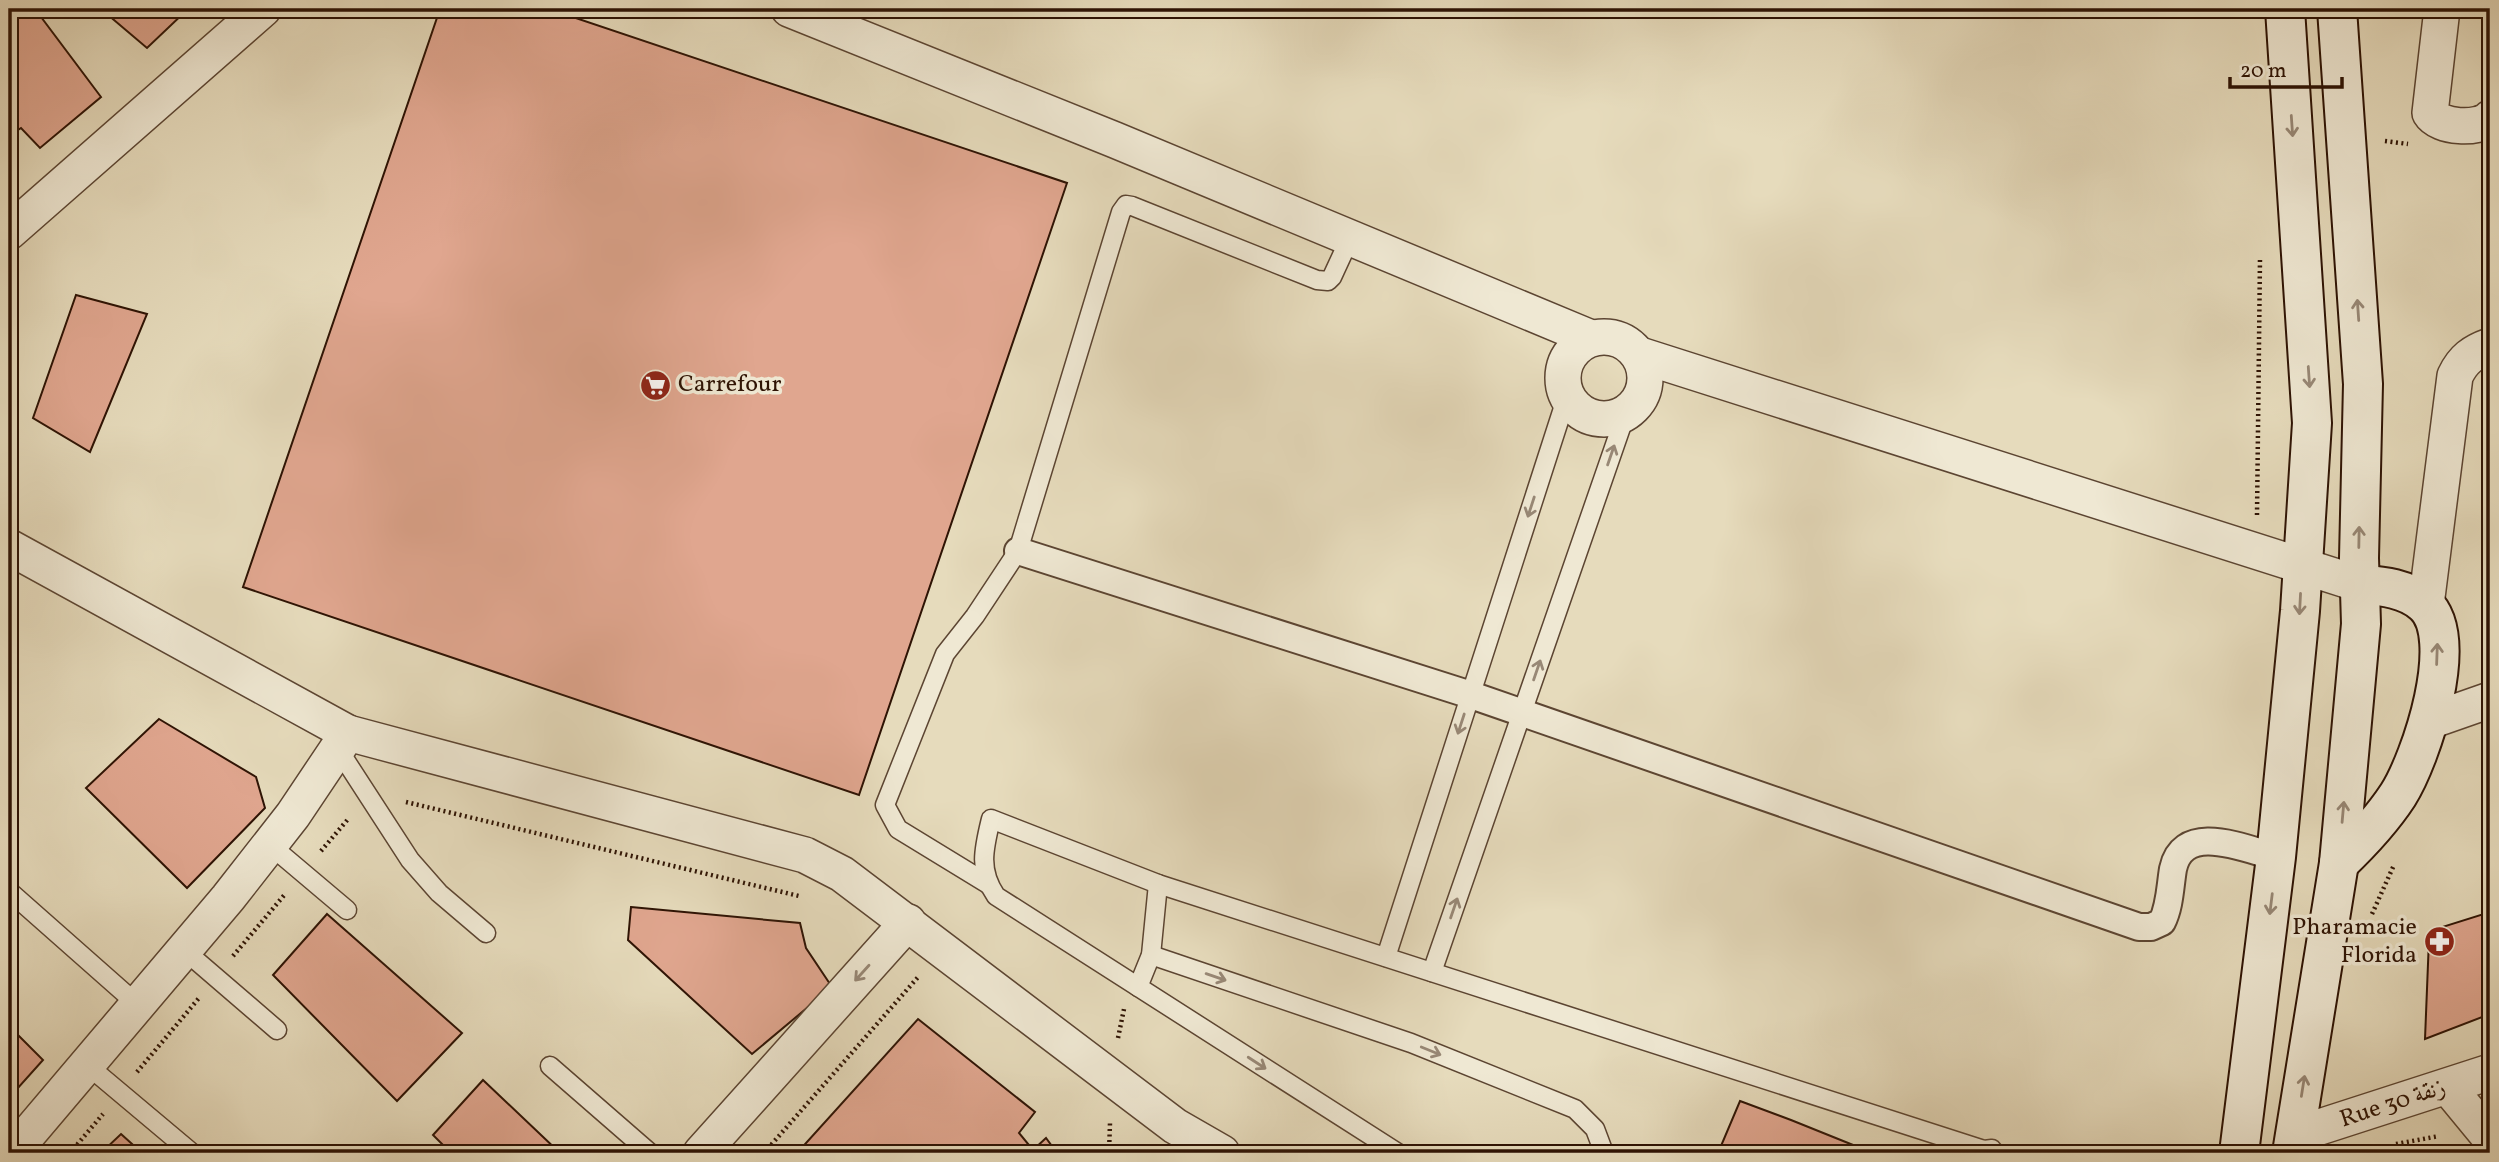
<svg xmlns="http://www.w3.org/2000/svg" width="2499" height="1162" font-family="Vollkorn,Amiri,serif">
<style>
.building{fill:#e0a68f;stroke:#2e1304;stroke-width:2}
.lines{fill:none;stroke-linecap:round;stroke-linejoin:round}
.service-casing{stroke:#5c4532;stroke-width:21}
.pedestrian-casing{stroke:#5c4532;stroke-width:30}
.minor-casing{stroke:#5c4532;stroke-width:38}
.secondary-casing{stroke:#2e1304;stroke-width:42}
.path{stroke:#2e1304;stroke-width:4.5;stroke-dasharray:2 3.5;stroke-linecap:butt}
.service{stroke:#efe8d3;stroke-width:18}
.pedestrian{stroke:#efe8d3;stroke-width:26}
.minor{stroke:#efe8d3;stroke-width:35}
.secondary{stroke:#efe8d3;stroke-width:38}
.oneway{stroke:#988876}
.labels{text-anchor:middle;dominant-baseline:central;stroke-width:7;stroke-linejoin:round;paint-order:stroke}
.poi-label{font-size:24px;fill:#2e1304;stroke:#efe8d3;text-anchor:start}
.street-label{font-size:24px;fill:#2e1304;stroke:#efe8d3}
</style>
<rect width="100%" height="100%" fill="#e6dbbc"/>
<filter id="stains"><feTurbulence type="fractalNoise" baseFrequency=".00286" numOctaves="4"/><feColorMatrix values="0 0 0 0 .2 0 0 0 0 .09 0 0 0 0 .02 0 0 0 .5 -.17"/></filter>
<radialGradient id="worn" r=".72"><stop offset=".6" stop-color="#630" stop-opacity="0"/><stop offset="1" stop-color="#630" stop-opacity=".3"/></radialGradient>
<g class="building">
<polygon points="20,9 35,9 101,97 40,148 21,128 9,136 9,16"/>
<polygon points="101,9 188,9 147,48"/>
<polygon points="440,9 549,9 1067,183 859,795 243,587"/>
<polygon points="76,295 147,314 90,452 33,418"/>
<polygon points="159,719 256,777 265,808 187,888 86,788"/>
<polygon points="631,907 800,923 806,948 832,987 752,1054 628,940"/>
<polygon points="2490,912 2490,1014 2425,1039 2429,939 2439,928"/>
<polygon points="327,914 462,1033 397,1101 273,975"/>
<polygon points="918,1019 1035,1112 1019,1133 1033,1150 1046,1138 1057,1153 797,1153"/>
<polygon points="9,1026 43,1060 9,1098"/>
<polygon points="483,1080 560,1153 451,1153 433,1135"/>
<polygon points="1740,1101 1791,1120 1873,1153 1718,1153"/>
<polygon points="121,1134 142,1153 101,1153"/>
</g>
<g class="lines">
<defs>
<g id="service">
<polyline points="338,749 410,860 439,893 486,933"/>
<polyline points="270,845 347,910"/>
<polyline points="988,884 898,829 885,805 945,654 975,616 1018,551 1121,212 1126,205 1132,206 1317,280 1328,281 1332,277 1350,238"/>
<polyline points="9,891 138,1005"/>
<polyline points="184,950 277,1030"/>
<polyline points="1151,955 1411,1043 1575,1109 1595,1129 1604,1153"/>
<polyline points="1386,957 1567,396"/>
<polyline points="1432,972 1626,413"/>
<polyline points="1138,987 1151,955 1158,884"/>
<polyline points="86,1064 192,1153"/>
<polyline points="550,1066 650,1153"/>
<path d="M1398,1153L996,896C978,870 984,848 991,819L1158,884L1984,1150L1992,1149"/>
</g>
<path id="pedestrian" d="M1018,551L1471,695L2139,927H2151L2162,922C2170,906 2170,887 2173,869C2183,821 2245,849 2276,857"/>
<g id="minor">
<polyline points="789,9 1115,140 1591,338"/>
<path d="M2442,9L2430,113C2439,128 2479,130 2490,118"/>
<polyline points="9,232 263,9"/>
<circle cx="1604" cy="378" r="41"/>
<polyline points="1640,355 2359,584"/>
<polyline points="9,547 348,733 805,855 842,874 1175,1126 1222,1153"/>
<path d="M2426,605L2455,376C2463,359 2473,352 2490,346"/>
<polyline points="2430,721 2490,700"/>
<polyline points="2448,1087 2490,1138"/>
<polyline points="2295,1135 2490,1072"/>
<polyline points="12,1153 228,898 293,815 348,733"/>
<polyline points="701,1153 908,922"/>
</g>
<g id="secondary">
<path d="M2339,863C2361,842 2381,821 2398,795C2421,759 2462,637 2424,604C2407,588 2381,586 2359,584"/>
<polyline points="2239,1153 2276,857 2300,611 2312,423 2285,9"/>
<polyline points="2292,1153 2339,863 2361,624 2359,558 2363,384 2337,9"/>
</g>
</defs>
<use href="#service" class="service-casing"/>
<use href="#pedestrian" class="pedestrian-casing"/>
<use href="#minor" class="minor-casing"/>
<use href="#secondary" class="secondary-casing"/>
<g class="path">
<polyline points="2385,141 2408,144"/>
<polyline points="2257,515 2260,258"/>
<polyline points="406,802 799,896"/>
<polyline points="321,851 349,818"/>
<polyline points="2372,914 2394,865"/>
<polyline points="233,956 286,893"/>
<polyline points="1118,1038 1124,1009"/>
<polyline points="137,1072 199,998"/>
<polyline points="2396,1144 2439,1136"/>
<polyline points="70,1153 103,1114"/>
<polyline points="764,1153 919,976"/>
<polyline points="1109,1153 1110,1123"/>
</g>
<use href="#service" class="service"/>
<use href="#pedestrian" class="pedestrian"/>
<use href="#minor" class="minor"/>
<use href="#secondary" class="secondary"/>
</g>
<defs><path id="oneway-shaft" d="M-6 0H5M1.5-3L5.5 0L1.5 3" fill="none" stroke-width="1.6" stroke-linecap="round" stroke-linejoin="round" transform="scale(1.75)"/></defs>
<g class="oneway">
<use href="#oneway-shaft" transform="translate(2292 126) rotate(86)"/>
<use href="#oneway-shaft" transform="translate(2358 310) rotate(-94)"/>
<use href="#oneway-shaft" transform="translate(2309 377) rotate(86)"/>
<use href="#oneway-shaft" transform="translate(1611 455) rotate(-71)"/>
<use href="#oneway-shaft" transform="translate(1531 507) rotate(108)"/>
<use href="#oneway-shaft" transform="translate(2359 537) rotate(-89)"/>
<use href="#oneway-shaft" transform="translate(2300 604) rotate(93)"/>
<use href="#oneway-shaft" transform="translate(2437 654) rotate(-88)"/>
<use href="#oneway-shaft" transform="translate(1537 670) rotate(-71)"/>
<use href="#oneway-shaft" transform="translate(1461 724) rotate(108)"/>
<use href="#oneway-shaft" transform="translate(2343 812) rotate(-85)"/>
<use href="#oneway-shaft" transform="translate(2271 904) rotate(97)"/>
<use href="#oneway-shaft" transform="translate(1454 908) rotate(-71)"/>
<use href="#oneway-shaft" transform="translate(862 973) rotate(132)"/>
<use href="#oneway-shaft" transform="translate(1216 977) rotate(19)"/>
<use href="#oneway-shaft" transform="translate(1431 1051) rotate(22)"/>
<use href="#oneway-shaft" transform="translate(1257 1063) rotate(33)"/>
<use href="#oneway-shaft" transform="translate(2303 1086) rotate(-81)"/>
</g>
<defs>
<symbol id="supermarket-disc" viewBox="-11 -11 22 22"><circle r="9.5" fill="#8f2418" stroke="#efe8d3"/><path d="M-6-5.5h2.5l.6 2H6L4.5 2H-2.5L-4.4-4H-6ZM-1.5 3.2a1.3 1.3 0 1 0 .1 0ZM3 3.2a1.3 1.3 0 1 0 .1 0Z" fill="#fff"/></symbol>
<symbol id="pharmacy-disc" viewBox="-11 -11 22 22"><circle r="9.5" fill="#8f2418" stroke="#efe8d3"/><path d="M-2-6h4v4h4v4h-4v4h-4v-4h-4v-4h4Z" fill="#fff"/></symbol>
</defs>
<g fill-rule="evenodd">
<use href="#supermarket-disc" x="638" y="368" width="35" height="35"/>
<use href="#pharmacy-disc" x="2422" y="924" width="35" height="35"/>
</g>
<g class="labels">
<g class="poi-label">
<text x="678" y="385">Carrefour</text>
<text x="2417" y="928" text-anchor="end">Pharamacie<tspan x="2417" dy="28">Florida</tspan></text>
</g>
<g class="street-label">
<text transform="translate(2393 1104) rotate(-18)">Rue 30 زنقة</text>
</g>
</g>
<rect width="2499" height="1162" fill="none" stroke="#e6dbbc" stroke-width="35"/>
<rect x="10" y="10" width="2478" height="1141" fill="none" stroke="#2e1304" stroke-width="3.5"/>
<rect x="18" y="18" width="2464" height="1127" fill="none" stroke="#2e1304" stroke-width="2"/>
<path d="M2230 77v10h112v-10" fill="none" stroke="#2e1304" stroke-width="3.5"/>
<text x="2240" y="77" font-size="21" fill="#2e1304" stroke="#efe8d3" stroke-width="5" paint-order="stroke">20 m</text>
<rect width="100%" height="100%" filter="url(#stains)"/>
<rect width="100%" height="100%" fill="url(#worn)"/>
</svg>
